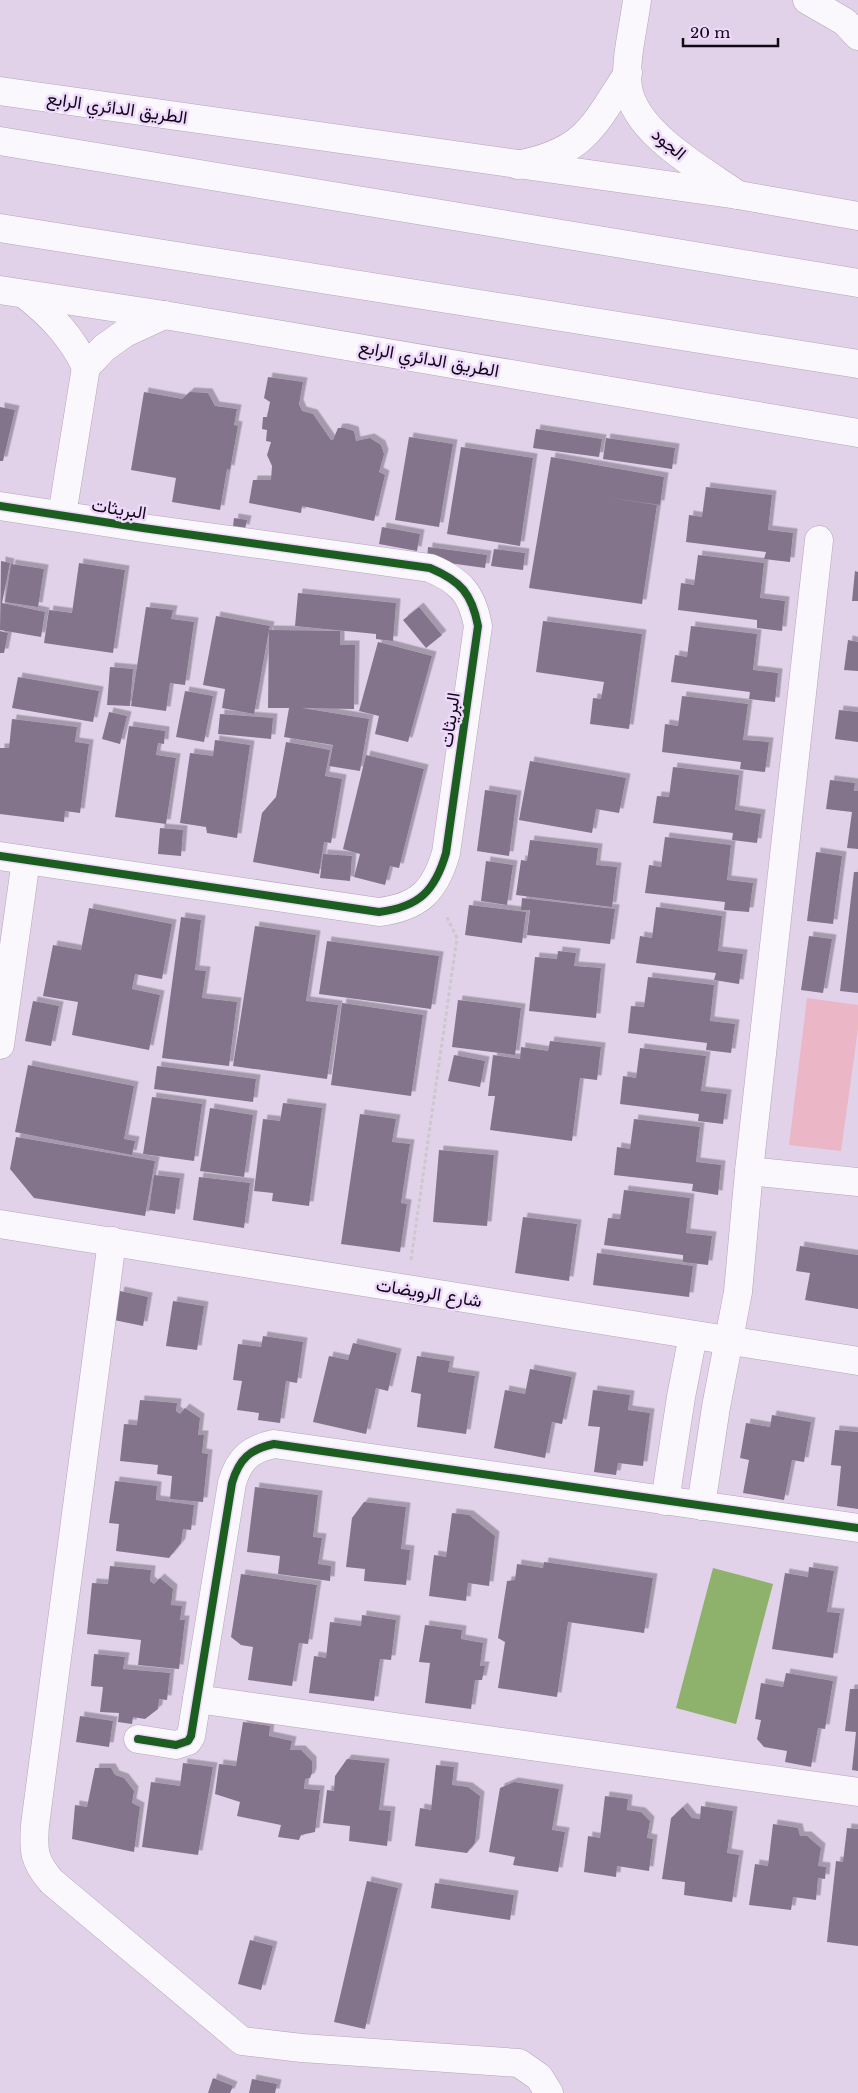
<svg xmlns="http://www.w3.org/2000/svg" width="858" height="2093" font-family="'Libre Baskerville',Vazirmatn,serif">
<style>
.green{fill:#ebb6c6}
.water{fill:#8eb16b}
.building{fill:#83738b;filter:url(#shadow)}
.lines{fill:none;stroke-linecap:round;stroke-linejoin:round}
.minor-casing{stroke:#b1a5b7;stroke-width:29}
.major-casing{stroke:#b1a5b7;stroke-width:29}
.highway-casing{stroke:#b1a5b7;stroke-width:29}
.path{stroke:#ccc8ce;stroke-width:3;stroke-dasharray:4 2.5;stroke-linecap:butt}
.minor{stroke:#faf8fc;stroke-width:28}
.major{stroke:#faf8fc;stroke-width:28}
.highway{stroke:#faf8fc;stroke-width:28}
.cycleway-casing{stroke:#eed8fb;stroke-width:11}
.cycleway{stroke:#1b5e20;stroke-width:8}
.labels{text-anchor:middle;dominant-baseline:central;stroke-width:5;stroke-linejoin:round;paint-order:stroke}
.street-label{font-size:18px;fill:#110816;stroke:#eed8fb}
</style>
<defs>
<filter id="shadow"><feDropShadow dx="4.5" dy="-4.5" stdDeviation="0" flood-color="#0004"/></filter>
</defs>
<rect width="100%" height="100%" fill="#e1d2ea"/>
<polygon class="green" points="807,998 858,1005 858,1029 841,1151 789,1145"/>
<polygon class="water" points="713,1568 773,1584 736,1724 676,1708"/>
<g class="building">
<polygon points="268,377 303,382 299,404 302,411 313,414 331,440 333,440 338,428 344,428 354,431 356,441 370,438 381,445 384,454 379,472 385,475 374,521 302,506 301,513 249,503 253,480 271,480 272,466 267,455 271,442 266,441 267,430 262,429 263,417 267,417 270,402 264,398"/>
<polygon points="144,392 182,399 190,392 208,393 215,406 237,409 234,425 238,426 230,470 227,469 220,510 172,502 176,478 131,470"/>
<polygon points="0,407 15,410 3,461 0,461"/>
<polygon points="536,429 602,439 599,457 533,448"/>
<polygon points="409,437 453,444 439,527 395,520"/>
<polygon points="606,438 675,448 672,469 603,459"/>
<polygon points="461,447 533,458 520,546 447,534"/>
<polygon points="551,457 664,477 660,505 605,497 657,505 642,604 529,588"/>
<polygon points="706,487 772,495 768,530 793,533 790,562 764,559 766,552 686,542 689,515 702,517"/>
<polygon points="234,518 247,520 245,529 233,527"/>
<polygon points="382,527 420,534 417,551 379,544"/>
<polygon points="428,547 487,555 485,568 427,560"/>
<polygon points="494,549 525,553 523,570 491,566"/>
<polygon points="698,555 764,563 760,598 785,601 782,631 757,628 757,620 678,610 681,583 694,585"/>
<polygon points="1,561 10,563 2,603 45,612 41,637 0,630"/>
<polygon points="79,563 125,570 113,653 44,643 49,610 72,613"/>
<polygon points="11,564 44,569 38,607 5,602"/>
<polygon points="855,571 858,572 858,601 852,601"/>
<polygon points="298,593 396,603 393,641 376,639 376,634 295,626"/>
<polygon points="146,607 173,610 171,619 194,622 185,685 170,683 166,711 131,706"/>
<polygon points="419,607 442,635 426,648 403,620"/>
<polygon points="216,616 270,626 269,630 340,631 340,645 355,645 354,709 302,708 369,719 360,771 329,766 333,745 284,737 289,708 268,708 269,630 254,714 222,708 225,689 203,685"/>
<polygon points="543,621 642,634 629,729 590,724 593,698 601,699 604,682 536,672"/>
<polygon points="691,626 757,634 753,670 778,673 775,702 749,699 750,692 671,682 675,655 687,657"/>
<polygon points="0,631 8,633 4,653 0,653"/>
<polygon points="848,640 858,642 858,671 844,670"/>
<polygon points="378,642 432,656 408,742 375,734 379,716 359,711"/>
<polygon points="110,667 133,669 130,706 107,705"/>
<polygon points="18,677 99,691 93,722 12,708"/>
<polygon points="185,691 213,696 204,742 176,737"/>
<polygon points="682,696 748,704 743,740 769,742 765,772 740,769 741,762 662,752 665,724 678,726"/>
<polygon points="839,710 858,712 858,742 835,739"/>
<polygon points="109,712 127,716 120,744 102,739"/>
<polygon points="220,714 273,718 271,739 218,734"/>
<polygon points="12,719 77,727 75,742 89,744 80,813 65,811 64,822 0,814 0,748 9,748"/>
<polygon points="129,726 165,731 164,744 158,743 156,755 176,758 166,824 115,817"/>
<polygon points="215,740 250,745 237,838 207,833 206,827 180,823 190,753 213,756"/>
<polygon points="286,742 330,750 325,776 342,779 331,843 324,842 319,874 253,862 262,813 276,797"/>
<polygon points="366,755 424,769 399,868 390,866 385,885 354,877 360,854 343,849"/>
<polygon points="530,761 626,778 619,813 596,809 592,833 519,820"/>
<polygon points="673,767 739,775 735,810 761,814 757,843 732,840 733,833 653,823 657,796 669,797"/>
<polygon points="830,780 855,783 854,791 858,791 858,849 847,848 852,812 826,809"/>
<polygon points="485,790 517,795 509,856 477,851"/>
<polygon points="160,828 183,830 181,856 158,854"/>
<polygon points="665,837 731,845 727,880 753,883 749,912 724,910 725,902 645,893 649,865 661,867"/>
<polygon points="530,840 598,848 596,865 617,867 612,907 516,895 521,860 527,861"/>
<polygon points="816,852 842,856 833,924 807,921"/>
<polygon points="323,854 352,856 350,881 320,878"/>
<polygon points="486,861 513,865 507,905 481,901"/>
<polygon points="854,872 858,872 858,993 840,991"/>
<polygon points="522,898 615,909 610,944 527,935 530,910 521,910"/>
<polygon points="469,905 526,912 522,943 465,935"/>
<polygon points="656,907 722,916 718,951 743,954 739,984 714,980 716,973 636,963 640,936 652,938"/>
<polygon points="89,908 172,924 162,979 135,974 132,989 160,995 149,1050 72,1035 78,1002 43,996 53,945 81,950"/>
<polygon points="181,917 201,920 195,970 206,971 202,998 237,1002 229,1066 162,1058"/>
<polygon points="255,926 316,935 306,1001 338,1005 327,1079 233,1066"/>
<polygon points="809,936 832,939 823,993 801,990"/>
<polygon points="327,941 439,956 431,1009 319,994"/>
<polygon points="558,951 576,953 574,966 601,968 596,1018 529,1011 535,957 557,959"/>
<polygon points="648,977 714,985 710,1021 735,1024 731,1053 706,1050 707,1043 628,1033 631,1006 644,1007"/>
<polygon points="458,1000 521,1008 515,1055 452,1047"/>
<polygon points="33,1001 59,1006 51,1046 25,1041"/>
<polygon points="342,1003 423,1015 411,1096 331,1085"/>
<polygon points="550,1041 601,1047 597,1080 580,1078 572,1141 490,1130 495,1096 488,1096 493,1055 520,1059 521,1047 548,1051"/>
<polygon points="640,1048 706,1056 701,1091 727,1094 723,1124 698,1121 699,1114 620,1104 623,1076 636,1078"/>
<polygon points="454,1055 485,1061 480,1087 448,1081"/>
<polygon points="28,1065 134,1086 124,1139 135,1141 132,1155 15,1132"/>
<polygon points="157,1066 256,1079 253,1102 154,1089"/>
<polygon points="152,1097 202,1104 194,1161 143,1154"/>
<polygon points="283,1103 322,1108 309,1206 272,1201 273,1193 254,1191 263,1119 280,1121"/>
<polygon points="210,1108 253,1115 244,1177 200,1171"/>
<polygon points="360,1114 396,1119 392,1142 410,1144 401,1203 407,1204 400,1252 341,1244"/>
<polygon points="634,1119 700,1127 696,1162 721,1165 718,1195 692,1191 693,1184 614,1175 617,1147 630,1149"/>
<polygon points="16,1137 155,1161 145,1216 34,1198 10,1169"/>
<polygon points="439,1150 494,1155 487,1226 433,1222"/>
<polygon points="154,1175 180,1178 175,1214 149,1210"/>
<polygon points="199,1177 250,1183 244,1228 193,1220"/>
<polygon points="624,1190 690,1198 686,1233 712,1236 708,1265 683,1262 683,1255 604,1245 608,1218 620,1219"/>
<polygon points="523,1217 577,1224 569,1281 515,1273"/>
<polygon points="800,1246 858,1255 858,1309 805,1300 810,1273 796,1271"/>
<polygon points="597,1253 693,1266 689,1297 593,1285"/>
<polygon points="120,1291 148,1297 143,1326 114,1320"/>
<polygon points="173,1301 204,1306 197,1350 166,1346"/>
<polygon points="263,1336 303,1342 297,1383 286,1381 280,1423 258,1420 259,1413 237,1410 242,1381 233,1380 238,1344 261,1347"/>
<polygon points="353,1343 397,1353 388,1391 376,1388 366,1434 313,1422 329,1356 348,1360"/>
<polygon points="417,1356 450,1361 448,1372 475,1376 466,1434 417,1427 421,1394 411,1392"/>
<polygon points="530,1369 572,1377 562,1424 552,1422 545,1458 494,1448 505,1390 525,1394"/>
<polygon points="593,1390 630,1395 628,1410 650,1413 643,1466 618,1463 616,1475 594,1472 600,1427 588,1426"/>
<polygon points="140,1400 177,1403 176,1411 180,1414 185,1408 200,1418 198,1435 204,1435 202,1453 208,1454 203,1502 170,1499 172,1476 157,1474 158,1465 120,1461 124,1424 137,1425"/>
<polygon points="772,1415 811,1422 804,1462 792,1460 784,1500 743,1493 749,1460 740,1458 746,1423 770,1427"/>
<polygon points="835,1430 858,1432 858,1509 837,1506 841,1466 831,1465"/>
<polygon points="115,1481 157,1486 156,1500 194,1505 191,1530 183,1529 181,1543 169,1558 116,1551 119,1524 109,1523"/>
<polygon points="255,1487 318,1495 313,1537 322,1538 318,1564 331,1566 330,1581 278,1574 280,1556 247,1552"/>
<polygon points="364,1502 406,1507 401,1549 410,1550 406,1585 364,1581 365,1569 346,1567 352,1518"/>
<polygon points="452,1513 469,1515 495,1536 489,1586 468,1583 466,1601 429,1596 434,1555 446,1557"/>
<polygon points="544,1562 653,1578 644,1633 568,1622 557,1697 498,1688 505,1642 498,1638 507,1581 515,1580 517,1564 543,1568"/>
<polygon points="110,1566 151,1570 150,1581 154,1584 160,1578 173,1589 171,1605 182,1606 180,1620 185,1620 179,1669 138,1665 141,1640 87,1634 92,1583 108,1584"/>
<polygon points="809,1567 834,1571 827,1612 840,1613 833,1658 772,1649 785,1573 808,1577"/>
<polygon points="241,1574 317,1585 308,1644 299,1643 292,1686 248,1680 253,1647 241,1645 231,1637"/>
<polygon points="362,1615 396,1620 391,1660 380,1659 374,1701 309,1693 314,1656 326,1658 330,1622 361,1626"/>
<polygon points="425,1625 462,1630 461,1639 483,1643 480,1666 485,1666 482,1680 475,1680 471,1709 425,1703 430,1663 419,1662"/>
<polygon points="94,1654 125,1657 123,1669 170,1673 167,1700 159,1699 158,1709 145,1719 133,1717 132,1724 118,1722 119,1713 100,1712 103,1687 91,1686"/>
<polygon points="786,1673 833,1681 825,1729 818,1728 811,1767 785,1762 787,1751 764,1747 757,1739 761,1720 755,1719 761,1683 783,1687"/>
<polygon points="850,1689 858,1689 858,1771 852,1770 856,1732 845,1731"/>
<polygon points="80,1716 113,1721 109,1747 76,1742"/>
<polygon points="243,1722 270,1726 269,1736 292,1741 290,1750 301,1750 312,1761 312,1773 310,1778 305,1779 304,1789 320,1790 315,1832 301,1835 299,1840 278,1837 281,1825 237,1816 240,1802 215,1794 219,1764 236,1766"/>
<polygon points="347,1759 385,1763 379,1810 391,1811 387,1846 349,1841 350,1826 323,1823 327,1790 334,1791 335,1776"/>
<polygon points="183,1763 213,1767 198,1855 142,1847 151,1782 180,1786"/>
<polygon points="436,1765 454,1767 452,1785 468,1787 480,1796 475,1843 467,1853 415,1846 420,1808 431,1810"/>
<polygon points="95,1768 111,1768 115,1775 124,1778 134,1791 132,1803 140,1807 134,1852 72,1839 75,1805 87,1807"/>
<polygon points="514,1782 559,1789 552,1830 565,1832 558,1872 513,1865 515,1857 489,1852 500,1788"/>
<polygon points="605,1796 628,1799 627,1810 641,1812 650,1821 647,1838 653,1839 649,1871 617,1866 616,1877 584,1872 588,1836 600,1838"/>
<polygon points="701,1806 733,1811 727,1853 739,1855 732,1902 684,1895 685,1882 662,1879 671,1818 683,1807 692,1818 700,1819"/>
<polygon points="773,1824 798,1828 800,1836 807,1836 821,1848 818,1866 826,1867 825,1879 818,1878 816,1900 793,1897 791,1910 749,1905 755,1864 768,1866"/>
<polygon points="847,1828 858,1829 858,1946 827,1942 836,1861 843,1862"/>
<polygon points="367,1881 398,1888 365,2029 334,2022"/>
<polygon points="435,1883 514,1895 510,1920 431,1908"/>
<polygon points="250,1940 273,1946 261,1990 238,1984"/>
<polygon points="213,2078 233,2086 230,2093 208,2093"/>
<polygon points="252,2079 277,2084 275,2093 249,2093"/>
</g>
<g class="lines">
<defs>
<g id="minor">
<path d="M637,0C634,26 624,62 628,88C636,134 703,170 738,195"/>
<polyline points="807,0 845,22 858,36"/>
<path d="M517,165C585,152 593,127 628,73"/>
<path d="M24,294C51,315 71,336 86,367"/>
<path d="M0,506L143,528L430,568C461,581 472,594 478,626L446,853C435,891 419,907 379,912L0,856"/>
<polyline points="62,515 86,367 104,348 125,333 164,315"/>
<polyline points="0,1045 26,860"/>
<polyline points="749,1171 858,1182"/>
<polyline points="0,1224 858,1361"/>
<path d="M112,1241L35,1825C33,1851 34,1861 51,1881L242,2041L302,2048L519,2063L539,2077L549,2093"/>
<polyline points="665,1501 681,1397 693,1335"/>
<polyline points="701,1506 716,1407 738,1292 749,1171 819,540"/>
<polyline points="197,1699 858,1792"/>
<path d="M138,1739L176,1745L188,1741L191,1736L232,1483C239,1459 250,1449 274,1444L858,1528"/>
</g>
<g id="major">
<polyline points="0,91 738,195 858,216"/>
<polyline points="0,290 164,315 858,433"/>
</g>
<g id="highway">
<polyline points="0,141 858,283"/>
<polyline points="0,228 858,364"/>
</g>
</defs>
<use href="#minor" class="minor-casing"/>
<use href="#major" class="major-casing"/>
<use href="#highway" class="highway-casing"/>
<polyline class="path" points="411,1260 457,938 446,915"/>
<use href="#minor" class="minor"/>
<use href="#major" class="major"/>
<use href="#highway" class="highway"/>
<defs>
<g id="cycleway">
<path d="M0,506L143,528L430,568C461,581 472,594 478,626L446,853C435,891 419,907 379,912L0,856"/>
<path d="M138,1739L176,1745L188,1741L191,1736L232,1483C239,1459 250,1449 274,1444L858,1528"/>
</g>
</defs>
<use href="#cycleway" class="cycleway-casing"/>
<use href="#cycleway" class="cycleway"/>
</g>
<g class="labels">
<g class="street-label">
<text transform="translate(117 108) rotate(8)">الطريق الدائري الرابع</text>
<text transform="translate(669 144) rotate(40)">الجود</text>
<text transform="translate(429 359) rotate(10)">الطريق الدائري الرابع</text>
<text transform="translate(119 509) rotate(9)">البريثات</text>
<text transform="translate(450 720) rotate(-82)">البريثات</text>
<text transform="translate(429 1293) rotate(9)">شارع الرويضات</text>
</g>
</g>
<path d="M683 38v8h95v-8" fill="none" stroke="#110816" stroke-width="2.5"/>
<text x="690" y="38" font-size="15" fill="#110816" stroke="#eed8fb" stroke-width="4" paint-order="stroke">20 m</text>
</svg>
